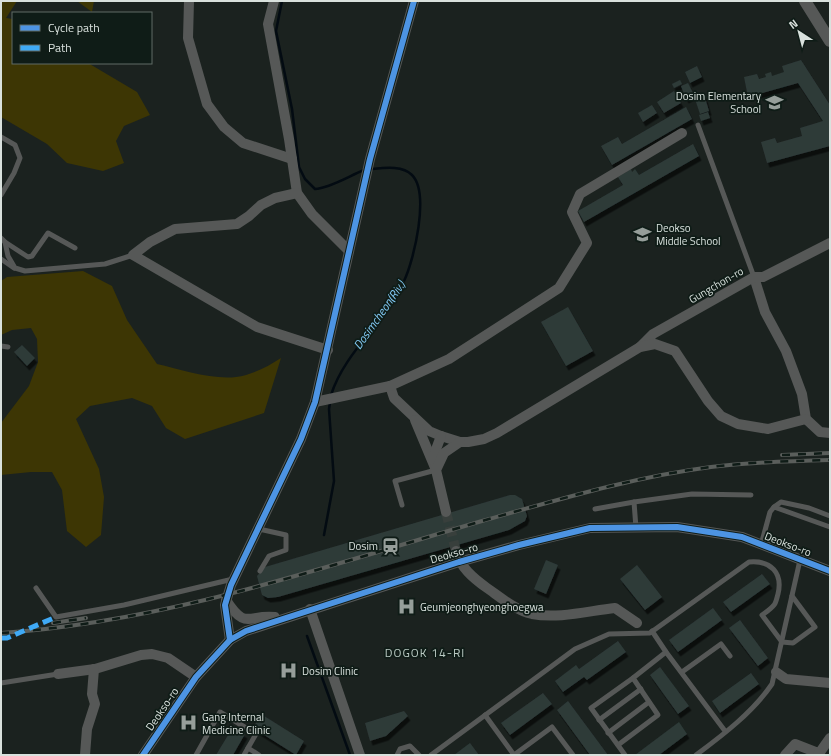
<svg xmlns="http://www.w3.org/2000/svg" width="831" height="756" font-family="'Titillium Web',sans-serif">
<style>
.green{fill:#3d3604}
.lines{fill:none;stroke-linecap:round;stroke-linejoin:round}
.stream{stroke:#030b12;stroke-width:2.5}
.building{fill:#2e3a39;filter:url(#shadow)}
.minor-tunnel{stroke:#383f3c;stroke-width:10;stroke-dasharray:10 5;stroke-linecap:butt}
.service{stroke:#565857;stroke-width:5}
.minor{stroke:#565857;stroke-width:10}
.tertiary{stroke:#565857;stroke-width:12}
.rail-casing{stroke:#5a5e5b;stroke-width:4}
.rail{stroke:#0f1c17;stroke-width:2.5;stroke-dasharray:8;stroke-linecap:butt}
.quiet{stroke:#3fa9f5;stroke-width:5;stroke-dasharray:10 5;stroke-linecap:butt}
.cycleway-casing{stroke:#0f1c17;stroke-width:8}
.cycleway{stroke:#4d94e3;stroke-width:6}
.labels{text-anchor:middle;dominant-baseline:central;stroke-width:3.5;stroke-linejoin:round;paint-order:stroke}
.poi-label{font-size:11px;fill:#d9e1dd;stroke:#0f1c17;text-anchor:start}
.street-label{font-size:11px;fill:#d9e1dd;stroke:#0f1c17}
.water-label{font-size:12px;font-style:italic;fill:#83caf5;stroke:#0f1c17}
.neighbourhood-label{font-size:12px;letter-spacing:1px;fill:#bacac3;stroke:#0f1c17}
</style>
<defs>
<filter id="shadow"><feDropShadow dx="2.5" dy="4.5" stdDeviation="0" flood-color="#0009"/></filter>
</defs>
<rect width="100%" height="100%" fill="#1b221f"/>
<g class="green">
<polygon points="1,1 17,1 6,18 13,19 13,63 88,63 137,92 150,115 124,126 116,141 124,163 103,171 67,163 47,144 1,117"/>
<polygon points="77,1 94,1 92,12"/>
<path d="M83,271L112,286L127,320L157,364C179,369 212,380 236,377C252,375 267,367 281,358L264,413L185,439L166,428L152,406L132,398L90,406L76,419L99,469L104,497L101,535L86,547L67,531L62,490L52,472H31L1,475V423L29,386L38,362L37,339L31,328L12,330L1,335V281L7,277Z"/>
</g>
<g class="lines">
<g class="stream">
<path d="M282,1L276,31L292,109L299,167L305,179L315,189C330,188 349,176 364,170"/>
<path d="M331,395C345,351 386,322 404,281C414,260 430,193 412,175C402,165 383,168 371,169"/>
<polyline points="324,535 334,481 329,409 330,402"/>
<polyline points="307,636 350,755"/>
</g>
</g>
<g class="building">
<polygon points="801,60 830,105 830,146 767,163 761,142 775,138 777,143 802,136 800,128 823,121 798,83 748,97 744,77 757,74 759,79 766,77 765,74 771,72 772,76 784,72 782,66"/>
<polygon points="697,66 702,77 690,83 685,72"/>
<polygon points="680,80 682,84 674,88 672,84"/>
<polygon points="688,83 694,95 686,99 681,86"/>
<polygon points="674,91 681,103 664,113 657,102"/>
<polygon points="704,94 709,111 700,114 694,96"/>
<polygon points="652,105 657,113 643,122 638,113"/>
<polygon points="686,107 692,119 612,165 601,146 618,137 622,144"/>
<polygon points="708,112 710,118 701,121 699,115"/>
<polygon points="693,144 699,156 584,222 578,211 623,185 618,177 631,169 632,172 635,169 639,175"/>
<polygon points="568,307 593,351 566,366 541,322"/>
<polygon points="22,345 35,358 27,366 14,352"/>
<polygon points="510,495 515,495 522,499 527,516 525,521 509,530 278,597 268,598 262,595 257,576 265,567"/>
<polygon points="546,560 558,565 546,594 534,589"/>
<polygon points="637,565 662,597 645,610 620,579"/>
<polygon points="762,574 770,584 731,612 723,602"/>
<polygon points="713,608 722,620 678,652 669,640"/>
<polygon points="740,620 768,658 758,666 729,628"/>
<polygon points="618,641 626,652 587,680 584,677 563,692 555,681 576,665 579,669"/>
<polygon points="660,667 689,706 678,714 650,675"/>
<polygon points="751,673 759,684 720,713 712,701"/>
<polygon points="543,693 552,704 510,735 501,723"/>
<polygon points="568,701 608,755 590,755 557,710"/>
<polygon points="404,711 408,716 386,736 370,741 365,723"/>
<polygon points="261,714 304,741 296,755 253,728"/>
<polygon points="679,722 687,734 659,755 635,755"/>
<polygon points="233,727 245,734 233,755 216,755"/>
<polygon points="470,743 479,755 454,755"/>
</g>
<g class="lines">
<polyline class="minor-tunnel" points="446,512 456,551"/>
<g class="service">
<polyline points="698,125 754,277"/>
<polyline points="1,137 15,145 20,158 14,173 1,195"/>
<polyline points="1,238 5,242 8,256 15,268 25,271 105,264 133,255"/>
<polyline points="5,242 28,257 32,256 48,233 75,248"/>
<polyline points="1,259 14,268"/>
<polyline points="1,346 8,347"/>
<polyline points="402,505 395,481 436,470"/>
<polyline points="774,507 781,502 809,508 830,516"/>
<polyline points="595,509 634,502"/>
<polyline points="636,528 634,502 692,494 751,495"/>
<polyline points="259,529 286,535 286,550 269,556 260,571"/>
<polyline points="761,545 770,512 774,507 830,527"/>
<polyline points="36,588 56,617 124,605 233,579"/>
<polyline points="666,652 725,731"/>
<polyline points="682,672 721,644 730,656"/>
<polyline points="1,683 58,674"/>
<polyline points="485,715 514,755"/>
<polyline points="599,720 641,689"/>
<polyline points="608,733 649,702"/>
<polyline points="618,745 658,715 633,678 666,652 652,631"/>
<polyline points="248,748 259,755"/>
<polyline points="196,755 220,712 256,734 244,755"/>
<polyline points="397,755 400,749 410,746 419,755"/>
<path d="M431,755L575,649L609,634L650,633L749,562C771,560 783,573 778,594C777,597 776,603 774,605C771,609 766,612 762,615L782,642L793,643L815,627L792,596"/>
<polyline points="514,755 552,727 573,755"/>
<polyline points="625,755 591,708 633,678"/>
<path d="M696,755C723,735 753,712 772,684L800,560"/>
</g>
<g class="minor">
<polyline points="189,1 188,38 207,104 224,127 243,143 292,159"/>
<polyline points="274,1 268,24 289,139 297,193 312,214 349,251"/>
<polyline points="297,193 275,198 261,205 249,216 237,224 175,229 150,242 133,255 257,327 328,350"/>
<polyline points="754,277 765,312 786,351 802,394 806,419 820,432 830,433"/>
<polyline points="640,347 653,334 754,277 763,277 830,243"/>
<polyline points="390,386 394,398 429,431 441,436 460,442 468,442 484,439 497,433 640,347 655,344 675,351 708,401 721,416 738,424 768,429 806,419"/>
<polyline points="315,402 390,386 449,359 559,288 587,243 572,212 580,194 682,133"/>
<polyline points="415,420 436,470"/>
<polyline points="435,464 435,452 441,436"/>
<polyline points="446,512 436,470 444,453 460,442"/>
<path d="M456,551C460,567 473,578 487,588C500,597 515,610 532,614C558,619 588,611 615,608L637,623"/>
<path d="M226,600C246,631 248,614 275,617"/>
<polyline points="310,609 360,755"/>
<polyline points="230,640 225,605 231,585 301,439 315,402 370,159 414,1"/>
<polyline points="776,672 786,679 830,683"/>
<polyline points="58,674 95,669 141,655 152,654 168,658 196,677"/>
<polyline points="85,755 87,729 95,704 92,694 94,669"/>
<polyline points="143,755 196,677 230,640 246,631 459,562 519,545 590,528 677,527 742,537 830,571"/>
<polyline points="785,755 795,744 818,753"/>
<polyline points="818,755 830,738"/>
</g>
<polyline class="tertiary" points="805,1 830,41"/>
<defs>
<g id="rail">
<polyline points="782,455 830,453"/>
<polyline points="53,623 86,618"/>
<path d="M1,633C166,622 324,567 482,521C557,500 633,477 711,467C750,462 790,461 830,460"/>
</g>
</defs>
<use href="#rail" class="rail-casing"/>
<use href="#rail" class="rail"/>
<polyline class="quiet" points="1,638 7,638 56,617"/>
<defs>
<g id="cycleway">
<polyline points="230,640 225,605 231,585 301,439 315,402 370,159 414,1"/>
<polyline points="143,755 196,677 230,640 246,631 459,562 519,545 590,528 677,527 742,537 830,571"/>
</g>
</defs>
<use href="#cycleway" class="cycleway-casing"/>
<use href="#cycleway" class="cycleway"/>
</g>
<defs>
<symbol id="school-bare" viewBox="-9 -9 18 18"><path d="M0-5L7-2L0 1L-7-2ZM-4 1L0 2.5L4 1V4Q0 6-4 4Z" fill="#969e9a" stroke="#0f1c17" stroke-width="2.5" paint-order="stroke"/></symbol>
<symbol id="station-bare" viewBox="-9 -9 18 18"><path d="M-3-6H3Q5-6 5-4V2Q5 4 3 4L4.5 6H3L1.5 4h-3L-3 6H-4.5L-3 4Q-5 4-5 2V-4Q-5-6-3-6ZM-3.5-4v3h7v-3ZM-3.5 1v1.5H-2V1ZM2 1v1.5H3.5V1Z" fill="#969e9a" stroke="#0f1c17" stroke-width="2.5" paint-order="stroke"/></symbol>
<symbol id="hospital-bare" viewBox="-9 -9 18 18"><path d="M-5-5h3v3.5h4V-5h3V5h-3V1.5h-4V5h-3Z" fill="#969e9a" stroke="#0f1c17" stroke-width="2.5" paint-order="stroke"/></symbol>
</defs>
<g fill-rule="evenodd">
<use href="#school-bare" x="762" y="90" width="25" height="25"/>
<use href="#school-bare" x="630" y="222" width="25" height="25"/>
<use href="#station-bare" x="378" y="534" width="25" height="25"/>
<use href="#hospital-bare" x="394" y="594" width="25" height="25"/>
<use href="#hospital-bare" x="276" y="658" width="25" height="25"/>
<use href="#hospital-bare" x="176" y="710" width="25" height="25"/>
</g>
<g class="labels">
<g class="poi-label">
<text x="761" y="96" text-anchor="end">Dosim Elementary<tspan x="761" dy="13">School</tspan></text>
<text x="656" y="228">Deokso<tspan x="656" dy="13">Middle School</tspan></text>
<text x="378" y="546" text-anchor="end">Dosim</text>
<text x="420" y="607">Geumjeonghyeonghoegwa</text>
<text x="302" y="671">Dosim Clinic</text>
<text x="202" y="717">Gang Internal<tspan x="202" dy="13">Medicine Clinic</tspan></text>
</g>
<g class="street-label">
<text transform="translate(716 285) rotate(-30)">Gungchon-ro</text>
<text transform="translate(788 544) rotate(21)">Deokso-ro</text>
<text transform="translate(454 553) rotate(-16)">Deokso-ro</text>
<text transform="translate(162 709) rotate(-56)">Deokso-ro</text>
</g>
<g class="water-label">
<text transform="translate(379 315) rotate(-55)">Dosimcheon(Riv.)</text>
</g>
<g class="neighbourhood-label">
<text x="425" y="652">DOGOK 14-RI</text>
</g>
</g>
<rect width="831" height="756" fill="none" stroke="#d9e1dd" stroke-width="4"/>
<rect x="12" y="12" width="140" height="52" fill="#0f1c17" stroke="#606b66"/>
<rect x="20" y="25" width="20" height="6" fill="#4d94e3" stroke="#606b66"/>
<text x="48" y="32" font-size="12" fill="#d9e1dd">Cycle path</text>
<rect x="20" y="45" width="20" height="6" fill="#3fa9f5" stroke="#606b66"/>
<text x="48" y="52" font-size="12" fill="#d9e1dd">Path</text>
<g transform="translate(799 32) rotate(324)" stroke="#0f1c17" stroke-width="3" paint-order="stroke">
<path d="M0-3L7 15L0 10L-7 15Z" fill="#d9e1dd"/>
<text y="-6" font-size="11" font-weight="bold" text-anchor="middle" fill="#d9e1dd">N</text>
</g>
</svg>
